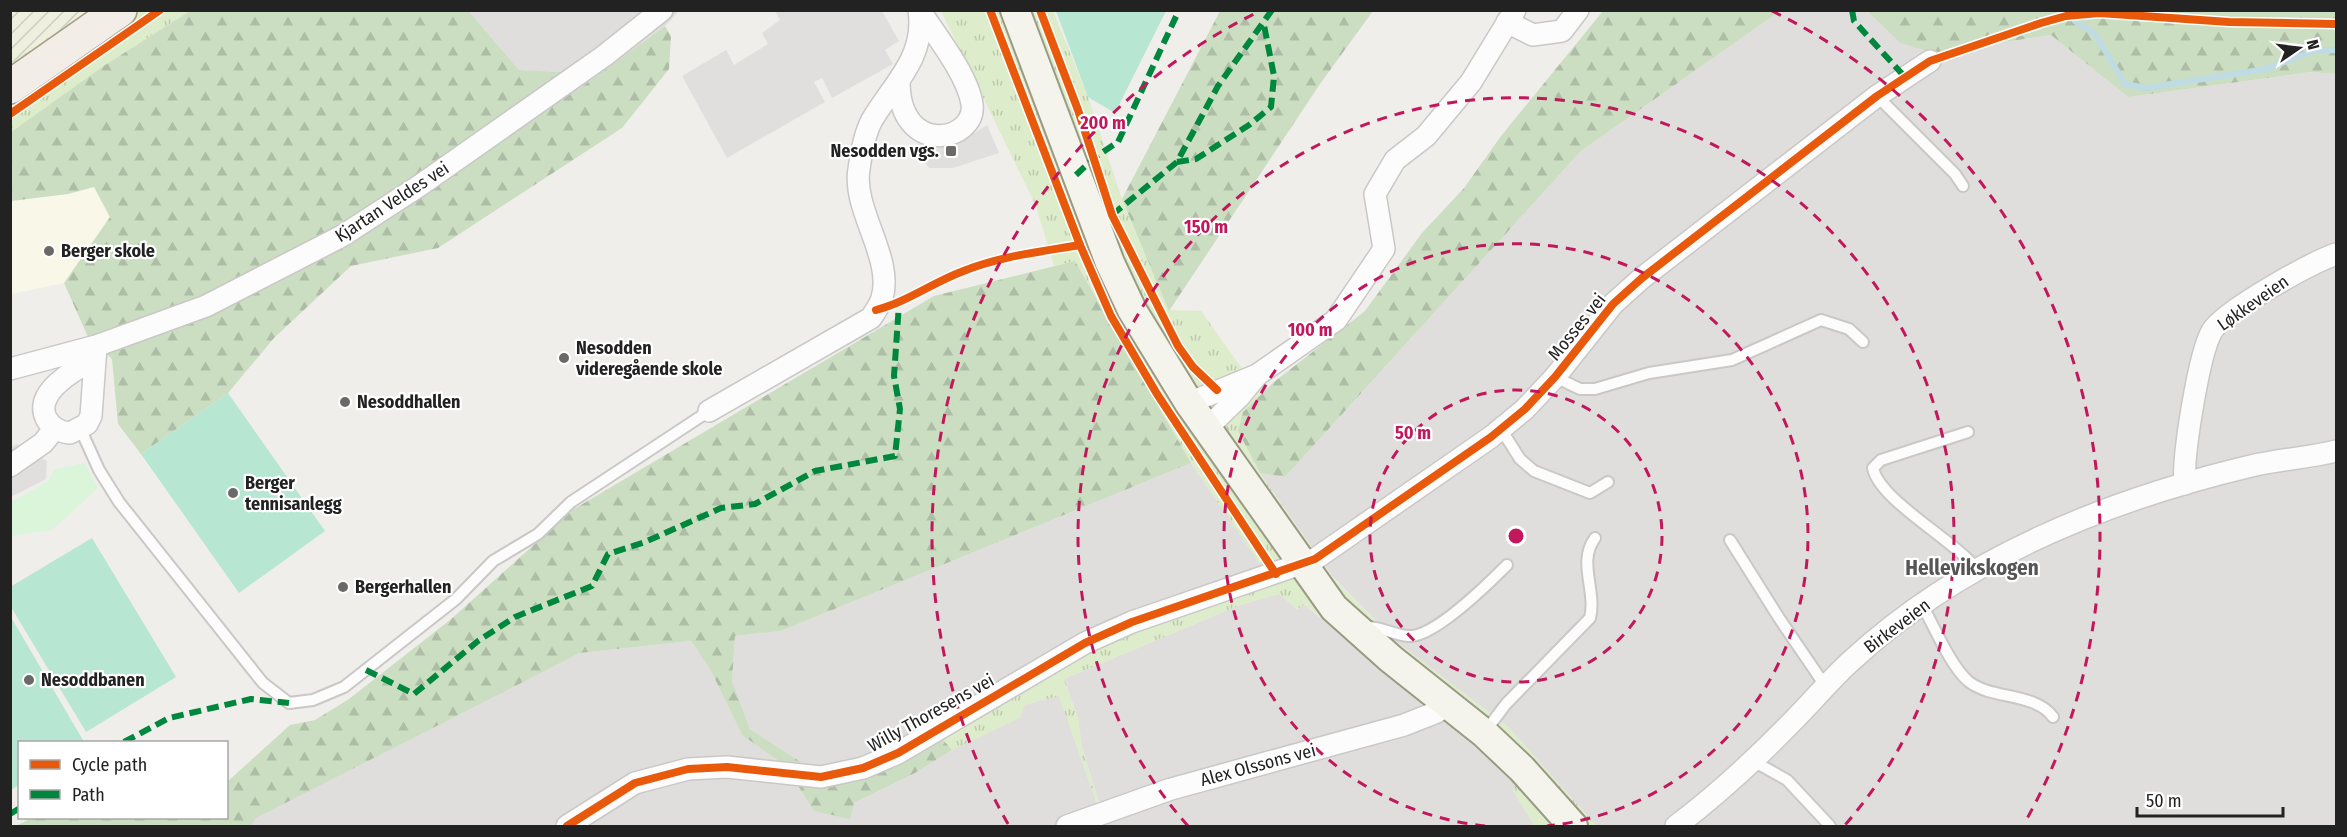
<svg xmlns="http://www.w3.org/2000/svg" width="2347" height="837" font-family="'Fira Sans Condensed',sans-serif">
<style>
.residential{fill:#dfdedc}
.education{fill:#f8f7e8}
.farmland{fill:url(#farmland-furrows)}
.grass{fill:url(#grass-tufts)}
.forest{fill:url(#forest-firs)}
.park{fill:#daf5da}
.pitch{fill:#b7e6d2}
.parking{fill:#e0dfde}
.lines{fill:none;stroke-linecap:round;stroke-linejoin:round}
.stream{stroke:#bfdbe3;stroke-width:6}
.lane-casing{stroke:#c9c8c7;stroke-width:14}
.street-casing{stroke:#c9c8c7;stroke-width:24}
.secondary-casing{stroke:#999a82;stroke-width:32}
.primary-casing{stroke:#a79c86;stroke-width:36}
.lane{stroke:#fdfcfc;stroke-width:10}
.street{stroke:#fdfcfc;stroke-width:21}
.secondary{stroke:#f4f4ed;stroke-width:28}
.primary{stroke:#f3ede7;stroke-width:33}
.quiet{stroke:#00873e;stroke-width:6;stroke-dasharray:12 6;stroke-linecap:butt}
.cycleway-casing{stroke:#fff;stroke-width:11}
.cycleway{stroke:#e8590c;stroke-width:8}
.ring{fill:none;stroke:#c2185b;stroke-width:3;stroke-dasharray:10 8}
.poi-dot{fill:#6a6968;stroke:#fff;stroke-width:2}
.labels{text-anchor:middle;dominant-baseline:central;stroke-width:4.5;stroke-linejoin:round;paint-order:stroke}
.poi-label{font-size:18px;font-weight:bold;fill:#222;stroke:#fff;text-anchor:start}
.street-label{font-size:18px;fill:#222;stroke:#fff}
.quarter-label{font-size:21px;font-weight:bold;fill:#555;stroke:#fff}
.centre{fill:#c2185b;stroke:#fff;stroke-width:3}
.ring-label{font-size:18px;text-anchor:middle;font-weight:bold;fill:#c2185b;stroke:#fff;stroke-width:4.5;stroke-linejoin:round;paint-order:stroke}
</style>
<defs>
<pattern id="farmland-furrows" width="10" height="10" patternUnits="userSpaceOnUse" patternTransform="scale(1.5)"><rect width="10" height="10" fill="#efefdf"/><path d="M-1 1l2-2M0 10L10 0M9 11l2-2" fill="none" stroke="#cdcdbf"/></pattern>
<pattern id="grass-tufts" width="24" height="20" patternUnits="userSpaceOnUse" patternTransform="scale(1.5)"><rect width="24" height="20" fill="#ddeccb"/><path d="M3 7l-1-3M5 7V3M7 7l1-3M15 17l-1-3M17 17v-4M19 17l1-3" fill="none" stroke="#bdcaae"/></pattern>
<pattern id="forest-firs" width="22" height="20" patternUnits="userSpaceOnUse" patternTransform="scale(1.5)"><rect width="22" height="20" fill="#cbdec1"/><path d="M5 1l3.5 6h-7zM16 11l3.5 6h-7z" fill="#aebea6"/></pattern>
</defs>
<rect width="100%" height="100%" fill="#f0eeeb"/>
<g class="residential">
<polygon points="469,11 679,11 665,26 577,90 562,72 519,70"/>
<polygon points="1780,11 1867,11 1900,43 1933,53 2051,35 2128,97 2311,72 2336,74 2336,826 1597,826 1508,727 1397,642 1332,576 1260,473 1285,477 1581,151"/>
<polygon points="1191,463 1273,582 1093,646 874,771 807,766 750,729 732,681 735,636 781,631"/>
<polygon points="1279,594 1297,609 1304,604 1450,727 1477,744 1516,780 1513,791 1535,826 251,826 255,818 580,653 691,641 711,671 742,735 854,803 915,773 1024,705 1059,695 1097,804 1099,802 1082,748 1078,718 1064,679 1240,605"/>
</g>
<polygon class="education" points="94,187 110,218 64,283 11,294 11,201 68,194"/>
<polygon class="farmland" points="11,11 87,11 11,64"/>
<g class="grass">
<polygon points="87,11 190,11 102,67 11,133 10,64"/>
<polygon points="941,11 1053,11 1088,97 1122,199 1169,310 1201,311 1261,395 1243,412 1238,431 1260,473 1332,577 1397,642 1508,727 1597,826 1535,826 1513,791 1516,780 1477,744 1450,727 1305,604 1297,609 1279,594 1240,605 1064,679 1078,718 1082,748 1099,802 1097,804 1059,696 1025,705 1020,718 952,750 939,735 1093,646 1272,582 1191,463 1075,261 1054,266 1036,206"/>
</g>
<g class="forest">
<polygon points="190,11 469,11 519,70 562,72 577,90 665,26 671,36 669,69 622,128 438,248 351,266 274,338 228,393 141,454 118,424 112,359 88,337 64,283 110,217 94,187 68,194 11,201 10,133 102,67"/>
<polygon points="1220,11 1373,11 1320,84 1169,311 1122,199"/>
<polygon points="1603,11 1780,11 1581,151 1285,477 1260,473 1238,431 1243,412 1274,382 1365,311 1422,233 1464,188 1501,136"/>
<polygon points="1867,11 2336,11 2336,74 2311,72 2128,97 2051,35 1933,53 1900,43"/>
<polygon points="1075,261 1191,463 781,631 735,636 732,681 750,729 807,766 874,771 939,735 952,750 915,773 854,803 850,819 814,811 785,765 742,735 711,671 691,641 580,653 256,818 251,826 16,826 31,818 226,818 227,782 290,725 315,720 349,699 450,620 574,509 934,296"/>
</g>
<polygon class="park" points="85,463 98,488 52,530 11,536 11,502 49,481 54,469"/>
<g class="pitch">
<polygon points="1056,11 1166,11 1115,113 1088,97"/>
<polygon points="228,393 325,531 239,593 141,454"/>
<polygon points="92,538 176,677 86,732 11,607 10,587"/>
<polygon points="11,617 84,742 20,742 19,785 11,790"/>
</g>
<g class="parking">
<polygon points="775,11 882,11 899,41 885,50 893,64 832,98 822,78 814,82 825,102 727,158 682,76 726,50 734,65 768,44 762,33 780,20"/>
<polygon points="987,125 999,153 953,168 929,168 921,156 918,144 953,147"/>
<polygon points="17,444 47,461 46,479 11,497 11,447"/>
</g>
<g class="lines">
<polyline class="stream" points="2075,21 2095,34 2125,84 2146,88 2266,69 2313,51 2336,50"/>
<defs>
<g id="lane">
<polyline points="1877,96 1955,174 1963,186"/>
<polyline points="1555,377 1580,389 1595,389 1649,373 1732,360 1821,320 1849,329 1863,342"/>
<polyline points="80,428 99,470 119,502 263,683 289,703 313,700 344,687 456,599 493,561 538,534 571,502 709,411"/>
<polyline points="1501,429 1520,459 1534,471 1590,493 1608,482"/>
<path d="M1968,432L1881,460L1873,468C1879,500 1954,540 1977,569"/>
<polyline points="1730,540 1779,618 1826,687"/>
<path d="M1922,605C1934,626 1950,665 1968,681C1991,700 2035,692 2053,717"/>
<path d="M1366,627C1382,626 1396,637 1411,636C1436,635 1489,583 1507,565"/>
<path d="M1484,733L1506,704L1590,618C1597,591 1577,562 1595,538"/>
<polyline points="1753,761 1787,780 1830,826"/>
</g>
<g id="street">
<polyline points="1507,22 1533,35 1562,31 1578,10"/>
<path d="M899,81C899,158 977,142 972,104C968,76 936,35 920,11"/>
<path d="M94,360C75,369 34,392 46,418C51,428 60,432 70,433L87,424L91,416L96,346"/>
<polyline points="10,369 96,346 206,306 342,236 419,186 604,56 662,10"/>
<polyline points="1189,403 1257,375 1336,320 1384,249 1375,194 1395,160 1426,136 1471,82 1515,10"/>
<path d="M709,411L871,318C875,312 880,305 882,298C894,258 852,210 859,169C861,154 865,133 872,120C894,83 926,57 919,10"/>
<polyline points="1207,428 1239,397 1257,375"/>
<polyline points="10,466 43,443 55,428"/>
<path d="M2185,484C2182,458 2199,353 2212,331C2225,310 2311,263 2336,254"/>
<polyline points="567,826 635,783 688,769 727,767 821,777 863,768 898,753 1085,643 1132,622 1315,559 1491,437 1525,409 1555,377 1613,304 1642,278 1877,96 1930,61"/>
<polyline points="1067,826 1171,789 1404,725 1437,712 1446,702"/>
<path d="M1676,826C1717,795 1755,760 1791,723C1811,703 1830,680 1851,661C1961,559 2108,500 2251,466C2279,459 2309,458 2336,451"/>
</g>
<polyline id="secondary" points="1015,10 1110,263 1132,310 1189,403 1334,608 1391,659 1484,733 1522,769 1573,826"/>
<polyline id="primary" points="10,87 120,10"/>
</defs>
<use href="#lane" class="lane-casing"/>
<use href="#street" class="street-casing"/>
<use href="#secondary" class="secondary-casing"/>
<use href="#primary" class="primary-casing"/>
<use href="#lane" class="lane"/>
<use href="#street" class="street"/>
<use href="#secondary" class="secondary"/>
<use href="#primary" class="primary"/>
<g class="quiet">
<polyline points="1852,10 1854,21 1904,76"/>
<polyline points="1177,162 1196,159 1249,125 1271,107 1274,76 1264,25"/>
<polyline points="1076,175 1094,158 1118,142 1179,10"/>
<polyline points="1112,215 1177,162 1218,86 1272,10"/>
<polyline points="366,670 414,694 478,641 515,617 592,586 608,554 645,542 721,508 755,504 815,471 895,456 900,409 894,376 899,304"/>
<polyline points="124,742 169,718 251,699 289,703"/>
<polyline points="10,814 20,808"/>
</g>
<defs>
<g id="cycleway">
<polyline points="990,10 1080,245 1111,316 1157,394 1276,574"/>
<polyline points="1040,10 1078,110 1112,215 1178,346 1193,367 1217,390"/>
<polyline points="10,114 160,10"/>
<path d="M876,310C907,302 932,283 961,272C1000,256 1039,252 1080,245"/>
<polyline points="567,826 635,783 688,769 727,767 821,777 863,768 898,753 1085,643 1132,622 1315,559 1491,437 1525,409 1555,377 1613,304 1642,278 1877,96 1930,61 2041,23 2066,16 2099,13 2229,22 2336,24"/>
</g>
</defs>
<use href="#cycleway" class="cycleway-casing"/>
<use href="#cycleway" class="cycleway"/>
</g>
<g class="ring">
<circle cx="1516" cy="536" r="146"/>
<path d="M1485 826A292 292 0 1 1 1547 826"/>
<path d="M1188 826A438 438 0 1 1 1844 826"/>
<path d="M1008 824A584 584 0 0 1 1260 11M1772 11A584 584 0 0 1 2024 824"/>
</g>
<g class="poi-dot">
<rect x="945" y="145" width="12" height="12" rx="3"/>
<circle cx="49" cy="251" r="6"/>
<circle cx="564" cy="358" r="6"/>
<circle cx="345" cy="402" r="6"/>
<circle cx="233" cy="493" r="6"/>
<circle cx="343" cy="587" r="6"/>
<circle cx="29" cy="680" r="6"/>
</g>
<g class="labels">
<g class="poi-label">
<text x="939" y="151" text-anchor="end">Nesodden vgs.</text>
<text x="61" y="251">Berger skole</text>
<text x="576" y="348">Nesodden<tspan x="576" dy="21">videregående skole</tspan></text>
<text x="357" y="402">Nesoddhallen</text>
<text x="245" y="483">Berger<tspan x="245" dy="21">tennisanlegg</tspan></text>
<text x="355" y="587">Bergerhallen</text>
<text x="41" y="680">Nesoddbanen</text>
</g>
<g class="street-label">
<text transform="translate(392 202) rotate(-33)">Kjartan Veldes vei</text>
<text transform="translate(2253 303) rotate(-35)">Løkkeveien</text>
<text transform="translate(1577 327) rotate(-51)">Mosses vei</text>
<text transform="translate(1897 626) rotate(-37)">Birkeveien</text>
<text transform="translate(931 713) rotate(-29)">Willy Thoresens vei</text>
<text transform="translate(1258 765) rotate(-15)">Alex Olssons vei</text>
</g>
<g class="quarter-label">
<text x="1972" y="568">Hellevikskogen</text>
</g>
</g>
<circle cx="1516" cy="536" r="9" class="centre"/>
<g class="ring-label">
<text x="1103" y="129">200 m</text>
<text x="1206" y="233">150 m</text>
<text x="1310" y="336">100 m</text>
<text x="1413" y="439">50 m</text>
</g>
<rect width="2347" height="837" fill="none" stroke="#222222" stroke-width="24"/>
<rect x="18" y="741" width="210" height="78" fill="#ffffff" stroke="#a7a7a7" stroke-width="1.5"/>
<rect x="30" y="760" width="30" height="9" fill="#e8590c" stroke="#a7a7a7" stroke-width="1.5"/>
<text x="72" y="771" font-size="18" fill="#222222">Cycle path</text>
<rect x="30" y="790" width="30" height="9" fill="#00873e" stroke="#a7a7a7" stroke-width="1.5"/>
<text x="72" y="801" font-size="18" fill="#222222">Path</text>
<g transform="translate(2299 48) rotate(76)" stroke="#ffffff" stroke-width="4.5" paint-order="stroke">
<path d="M0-4.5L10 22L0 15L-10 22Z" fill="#222222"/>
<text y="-9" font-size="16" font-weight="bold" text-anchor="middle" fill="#222222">N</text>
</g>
<path d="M2137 807v9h146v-9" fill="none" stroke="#222222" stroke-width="3"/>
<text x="2146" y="807" font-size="18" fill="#222222" stroke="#ffffff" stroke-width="4.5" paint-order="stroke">50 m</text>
</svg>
